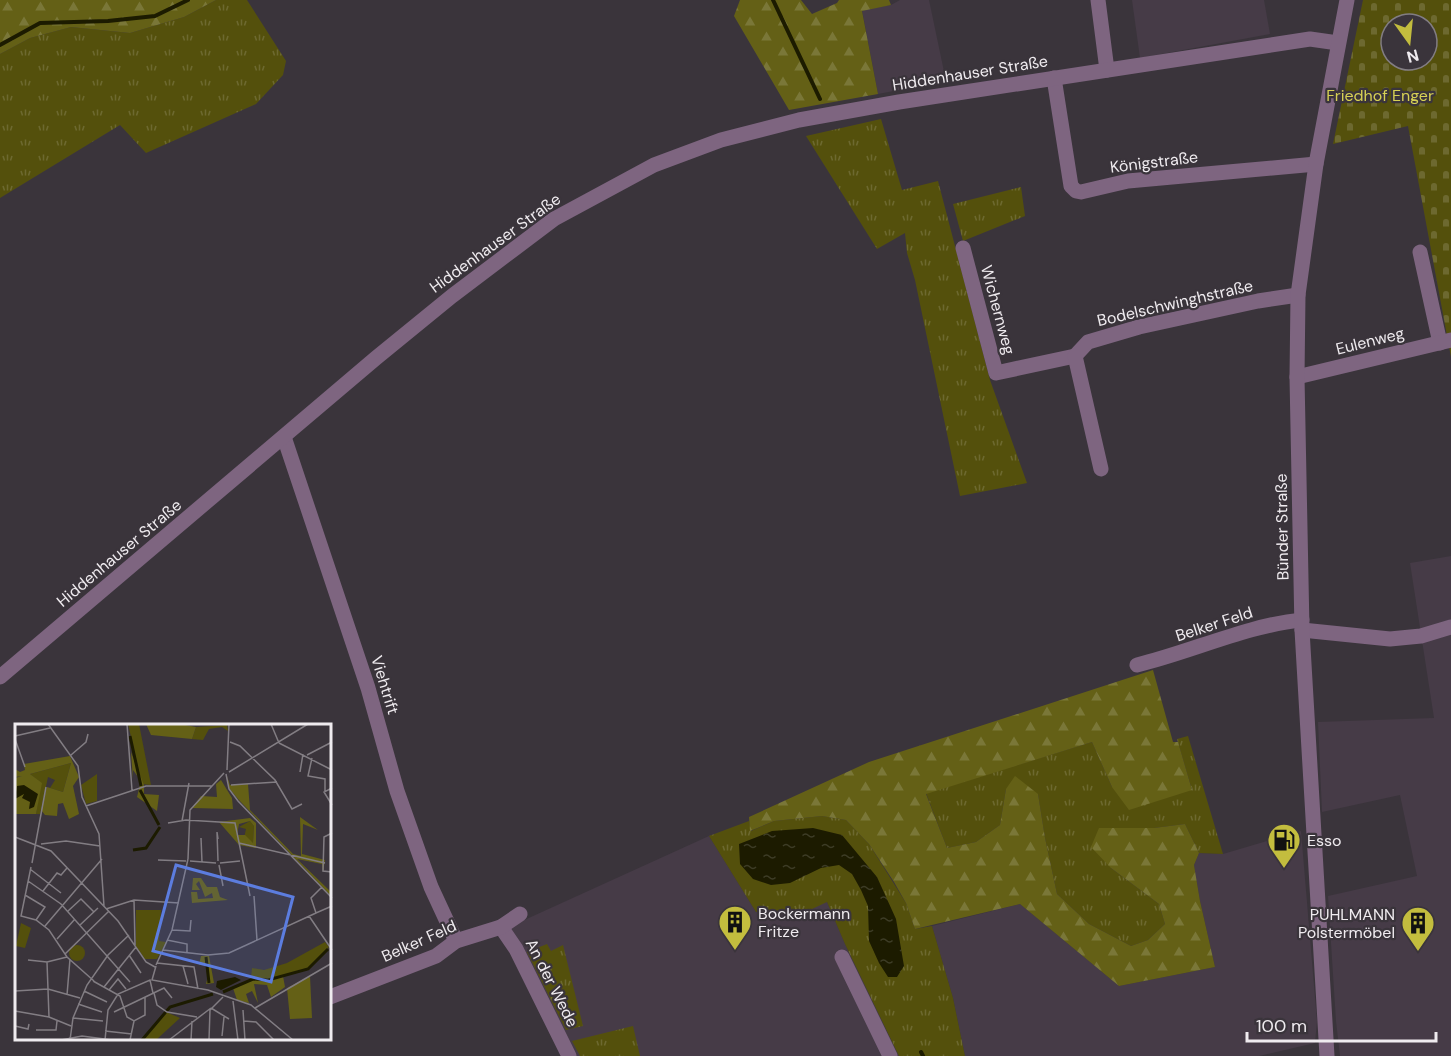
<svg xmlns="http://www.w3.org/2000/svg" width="1451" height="1056" font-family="'DM Sans',sans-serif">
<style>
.built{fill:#463b47}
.grass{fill:url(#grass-tufts)}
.forest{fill:url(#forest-firs)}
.cemetery{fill:url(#cemetery-stones);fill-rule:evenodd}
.water{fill:url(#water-ripples)}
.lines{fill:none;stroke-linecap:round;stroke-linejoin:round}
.stream{stroke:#1c1b00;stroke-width:4}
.minor{stroke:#7e6580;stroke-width:15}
.labels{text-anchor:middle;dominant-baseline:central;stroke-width:4.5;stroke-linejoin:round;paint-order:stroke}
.street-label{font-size:16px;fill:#efebef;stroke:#3a343b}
.park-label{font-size:16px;fill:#d7d154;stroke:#3a343b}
.poi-label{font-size:16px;fill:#efebef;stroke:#3a343b;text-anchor:start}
.inset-river{fill:none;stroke:#1c1b00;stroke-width:3}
.inset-road{fill:none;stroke:#827d83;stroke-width:1.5}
.view{fill:#5c7ddf;fill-opacity:0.15;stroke:#5c7ddf;stroke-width:3}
.inset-edge{fill:none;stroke:#efebef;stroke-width:3}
</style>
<defs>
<pattern id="grass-tufts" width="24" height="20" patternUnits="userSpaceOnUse" patternTransform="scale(1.5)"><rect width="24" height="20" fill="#54500c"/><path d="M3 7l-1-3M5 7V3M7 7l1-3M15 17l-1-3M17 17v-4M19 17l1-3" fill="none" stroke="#6d6930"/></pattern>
<pattern id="forest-firs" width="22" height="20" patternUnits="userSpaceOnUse" patternTransform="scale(1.5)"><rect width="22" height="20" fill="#646016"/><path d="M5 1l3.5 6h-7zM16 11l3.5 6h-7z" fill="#7a7738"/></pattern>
<pattern id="cemetery-stones" width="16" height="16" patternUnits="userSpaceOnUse" patternTransform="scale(1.5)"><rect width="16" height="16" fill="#54500c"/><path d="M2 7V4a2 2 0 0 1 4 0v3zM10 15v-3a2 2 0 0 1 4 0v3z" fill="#6d6930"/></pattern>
<pattern id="water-ripples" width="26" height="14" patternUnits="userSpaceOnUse" patternTransform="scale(1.5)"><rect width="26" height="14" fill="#1c1b00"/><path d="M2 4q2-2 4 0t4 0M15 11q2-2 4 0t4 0" fill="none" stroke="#3d3c26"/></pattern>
</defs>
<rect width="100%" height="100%" fill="#3a343b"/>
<g class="built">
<polygon points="900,0 929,0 946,81 878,94 862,10 891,5"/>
<polygon points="1132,0 1264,0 1270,34 1140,58"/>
<polygon points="1451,556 1451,1056 1340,1056 1336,1021 1328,896 1417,876 1400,795 1322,812 1318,722 1434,718 1410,563"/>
<polygon points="1301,831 1317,1021 1315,1043 1259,1056 965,1056 953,998 932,926 1020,904 1119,986 1215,967 1200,901 1194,865 1199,853 1223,854"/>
<polygon points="709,836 756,912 827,902 845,944 899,1056 575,1056 509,927"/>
</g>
<g class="grass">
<polygon points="216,0 247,0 286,61 283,75 256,104 146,153 120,125 0,198 0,54 30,38 71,27 130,33 184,17"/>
<polygon points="881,119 902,190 938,181 990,380 1027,483 960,496 915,280 907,253 905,233 877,249 806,136"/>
<polygon points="1021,187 1025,216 963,241 953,204"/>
<polygon points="1188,736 1223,854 1199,853 1185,824 1154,828 1111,868 1159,904 1165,924 1148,940 1131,946 1089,924 1057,894 1045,838 1038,794 1006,789 1000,825 976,842 947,848 926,793 1092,742 1112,787 1192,790 1177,739"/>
<polygon points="822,816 846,820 869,844 906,903 915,929 932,926 953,998 965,1056 899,1056 845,944 827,902 812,909 756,912 709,836 749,821 751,831 774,821"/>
<polygon points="547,944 551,951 563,945 583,1026 566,1030 527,952"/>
<polygon points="633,1026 640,1056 580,1056 572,1041"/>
</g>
<g class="forest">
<polygon points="0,0 216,0 184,17 130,33 71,27 30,38 0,54"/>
<polygon points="740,0 801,0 812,14 837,3 839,0 889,0 891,5 862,11 878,94 789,110 734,16"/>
<polygon points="1153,670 1173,742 1178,742 1192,790 1129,810 1112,787 1092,742 926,794 947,848 976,842 1000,825 1006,789 1015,776 1038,794 1045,838 1057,894 1089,924 1131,946 1148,940 1165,924 1159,904 1111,868 1091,847 1099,828 1154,828 1185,824 1199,853 1194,865 1200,901 1215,967 1119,986 1020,904 915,929 906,903 894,882 869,844 846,820 822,816 774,821 750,831 749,817 869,762"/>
</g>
<path class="cemetery" d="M1363,0H1451V357L1408,126L1333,144ZM1391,24H1427V60H1391Z"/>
<polygon class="water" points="813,828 842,835 877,877 896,919 904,966 897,977 888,977 879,963 869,941 868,906 861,890 852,874 839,865 821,868 790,883 771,885 753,879 740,864 739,844 772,831"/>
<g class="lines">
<g class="stream">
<polyline points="773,0 820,99"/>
<polyline points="0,45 40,23 108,21 155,16 188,0"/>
<polyline points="921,1052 923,1056"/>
</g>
<g class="minor">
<polyline points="1098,0 1107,70"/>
<polyline points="1054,78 1071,186 1076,191 1081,192 1128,181 1316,164"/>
<polyline points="963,248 996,373 1075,356"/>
<polyline points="1420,252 1440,343"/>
<polyline points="1297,377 1451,340"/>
<polyline points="284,437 368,688 397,791 431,887 456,941"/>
<polyline points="1101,469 1075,356 1088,342 1139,327 1258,301 1298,295"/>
<polyline points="1302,630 1390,639 1421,636 1451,627"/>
<path d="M1137,665C1191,652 1248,625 1302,620"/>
<polyline points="0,677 376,358 452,296 554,219 654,165 721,140 799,120 899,102 1310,39 1338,43"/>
<polyline points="501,927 516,949 569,1056"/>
<polyline points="842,957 890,1056"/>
<polyline points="330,997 436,956 456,941 501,927 520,914"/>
<polyline points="1327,1056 1302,630 1297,377 1298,295 1316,164 1347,0"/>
</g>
</g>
<defs>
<symbol id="fuel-pin" viewBox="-11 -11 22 30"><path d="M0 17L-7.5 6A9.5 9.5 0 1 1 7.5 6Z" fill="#c3bd3e" stroke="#3a343b"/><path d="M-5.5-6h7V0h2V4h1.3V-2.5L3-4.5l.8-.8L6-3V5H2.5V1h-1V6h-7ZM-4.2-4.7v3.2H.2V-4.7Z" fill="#111"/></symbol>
<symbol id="building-pin" viewBox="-11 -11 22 30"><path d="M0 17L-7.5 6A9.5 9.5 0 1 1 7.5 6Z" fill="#c3bd3e" stroke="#3a343b"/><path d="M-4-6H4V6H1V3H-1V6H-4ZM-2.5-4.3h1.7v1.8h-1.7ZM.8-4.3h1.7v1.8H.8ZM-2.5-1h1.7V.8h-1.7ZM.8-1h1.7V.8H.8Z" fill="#111"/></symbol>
</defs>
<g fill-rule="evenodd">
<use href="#fuel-pin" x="1265" y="821" width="38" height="52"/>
<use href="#building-pin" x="716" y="903" width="38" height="52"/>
<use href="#building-pin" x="1399" y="904" width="38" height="52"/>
</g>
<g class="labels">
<g class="street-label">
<text transform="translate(970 73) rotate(-9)">Hiddenhauser Straße</text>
<text transform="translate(1154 162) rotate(-7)">Königstraße</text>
<text transform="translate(495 243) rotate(-36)">Hiddenhauser Straße</text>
<text transform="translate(1175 303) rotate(-13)">Bodelschwinghstraße</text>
<text transform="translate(998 310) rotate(75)">Wichernweg</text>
<text transform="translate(1370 341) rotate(-14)">Eulenweg</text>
<text transform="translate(1282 527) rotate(-91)">Bünder Straße</text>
<text transform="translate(119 553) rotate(-40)">Hiddenhauser Straße</text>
<text transform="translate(1214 624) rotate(-18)">Belker Feld</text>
<text transform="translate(385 685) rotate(73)">Viehtrift</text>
<text transform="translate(419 941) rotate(-24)">Belker Feld</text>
<text transform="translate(552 983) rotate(63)">An der Wede</text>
</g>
<g class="park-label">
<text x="1380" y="95">Friedhof Enger</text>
</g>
<g class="poi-label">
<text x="1307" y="840">Esso</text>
<text x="758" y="913">Bockermann<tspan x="758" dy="18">Fritze</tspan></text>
<text x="1395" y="914" text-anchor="end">PUHLMANN<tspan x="1395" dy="18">Polstermöbel</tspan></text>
</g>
</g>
<g transform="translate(15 724)">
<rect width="316" height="316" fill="#3a343b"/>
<path d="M113,0H124L136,61L127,60ZM212,1L213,7L207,3L194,5L188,16L177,15L181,3ZM56,39L48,68L35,64L40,56L33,53L25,90H21L26,59L15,50ZM235,97L239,102L238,119L229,114L231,105L224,103ZM6,199L16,204L10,224L1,222ZM310,218L314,223L293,245L254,255L236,254L237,244L249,246L272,239ZM151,288L165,294L141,316H127Z" fill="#54500c"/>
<path d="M131,0H165L181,3L177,15L136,11ZM116,28L129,61V70L144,71L142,87L122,73L126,57L118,46V55ZM55,32L64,53L58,62L64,90L54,95L48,79L43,80L42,92L30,91L26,86L32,63L48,68L56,39L15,50L27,59L21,90H0V75L4,72L3,65L0,71V54L7,52L0,53V45L5,48L10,46L9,40ZM212,52L215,61L233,60L235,86L278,130L286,132L285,93L303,106L288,100L287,130L310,136L308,148L307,140L282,135L316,168V172L223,75L214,64ZM206,56L217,74L218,85L177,84L186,72L202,73L201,60ZM235,94L241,99V124L224,121L204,98ZM235,97L239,102L238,119L230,111H222L224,100ZM178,154H186L192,163H202L205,173L213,176L177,179L176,168H182L183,175L198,174L197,169L190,173L184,157L181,160L185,166H177ZM186,232H194L199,259L191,260L194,248L190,240L184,241ZM268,252L270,263L256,273L252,261L239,260L243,279L237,267L231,270L234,279L222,276L218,264L230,257ZM295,252L297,294L275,295L272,264Z" fill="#646016" fill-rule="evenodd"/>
<path d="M82,50V77L71,80L66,61ZM121,186H146L144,217L151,218L142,235H130L121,222Z" fill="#54500c"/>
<path d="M54 229a8 8 0 1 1 16 0a8 8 0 1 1-16 0Z" fill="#54500c"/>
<path d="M9,61L23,70L19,83L14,85L15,78L7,74L9,70L0,75L2,62ZM220,253L226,256L206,266L201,263L202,257Z" fill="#1c1b00"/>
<path class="inset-river" d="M115,12L126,62M125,66L144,101M118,126L131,124L145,103M191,233L194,259M208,268L238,255L253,256L293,245L313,225M127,316L155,283L198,270"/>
<path class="inset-road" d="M33,0L63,42L67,73L84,110L89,182M112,0L117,66M256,0L264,19M0,12L35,4M0,15L10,43M215,18L225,22L260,56L277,85L287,80M264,19L317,46M56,31L71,18L73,10M292,31L317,18M297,34L293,52L310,55V68M212,46L214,0M214,48L293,0M285,48L288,30M211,50L214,65L223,77L317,174M216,61L262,58M317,64L309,68L317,81M71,82L131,62H197M167,97L174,59M153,99L171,96L220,99L235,172M317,109L309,113L308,147L317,148M0,113L36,127L103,197L131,238L140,243M186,114L187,138M203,115L202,108L203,137M224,119L310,139M26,120L51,117L85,122M173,135L175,86L209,49M143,136L171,137M175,137L201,139M17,139L31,63M205,139L225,137M204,141L208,162M16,143L6,192L21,196L34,206L52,233L79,257M15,145L46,169M13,157L46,180L115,258M307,163L296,174L301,189L317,182M28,167L42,149L46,151L52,144M10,171L30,183L21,196M239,172L242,216M119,176L120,221M91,185L119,176L164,179M53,187L66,175L79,188M294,192L317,226M65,201L83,184M30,202L87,135M157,206L175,207L176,196M42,215L60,195M152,216L172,220V229M148,226L193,231L214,229L301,189M50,230L94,187M114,231L126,249M13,236L32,238L52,233M32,238L34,293M142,239L179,243L183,265M141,241L157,206L173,135L172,139M141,242L137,256L193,266L236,281L278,316M168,242L173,260M78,257L105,272L112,293L119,297L130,291V273M89,263L121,223M94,266L103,255L111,265M0,267L33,265L65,274M69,267L92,278M139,269L142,281L152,288L182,293M52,271L55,235M218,277L223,316M63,280L87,288M196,284L214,295M240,284L317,239M228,286L230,316H238M0,287L34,293L56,302M99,288L149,264L157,274M58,294L88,297M229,297L241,298L259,316M0,302L13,305L14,300M21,306H41L42,297M90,307L117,310M207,312L209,293M46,316L67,312L97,316M55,316L58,294L72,261L93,231L114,211M90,316L93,286L103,270L135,256L138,269M115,316L119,297M154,316L196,284M176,316L177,297M194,316L195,286L208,273"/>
<path class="view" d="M161,141L278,173L256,258L138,227Z"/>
<rect width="316" height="316" class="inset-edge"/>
</g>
<g transform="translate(1409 42) rotate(165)"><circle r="28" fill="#3a343b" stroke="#827d83" stroke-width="1.5"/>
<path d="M0-4.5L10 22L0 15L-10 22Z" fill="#c3bd3e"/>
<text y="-9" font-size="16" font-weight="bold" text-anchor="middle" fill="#efebef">N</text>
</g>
<path d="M1247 1032v9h189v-9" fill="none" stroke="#efebef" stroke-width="3"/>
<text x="1256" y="1032" font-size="18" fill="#efebef" stroke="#3a343b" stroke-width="4.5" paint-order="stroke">100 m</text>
</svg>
